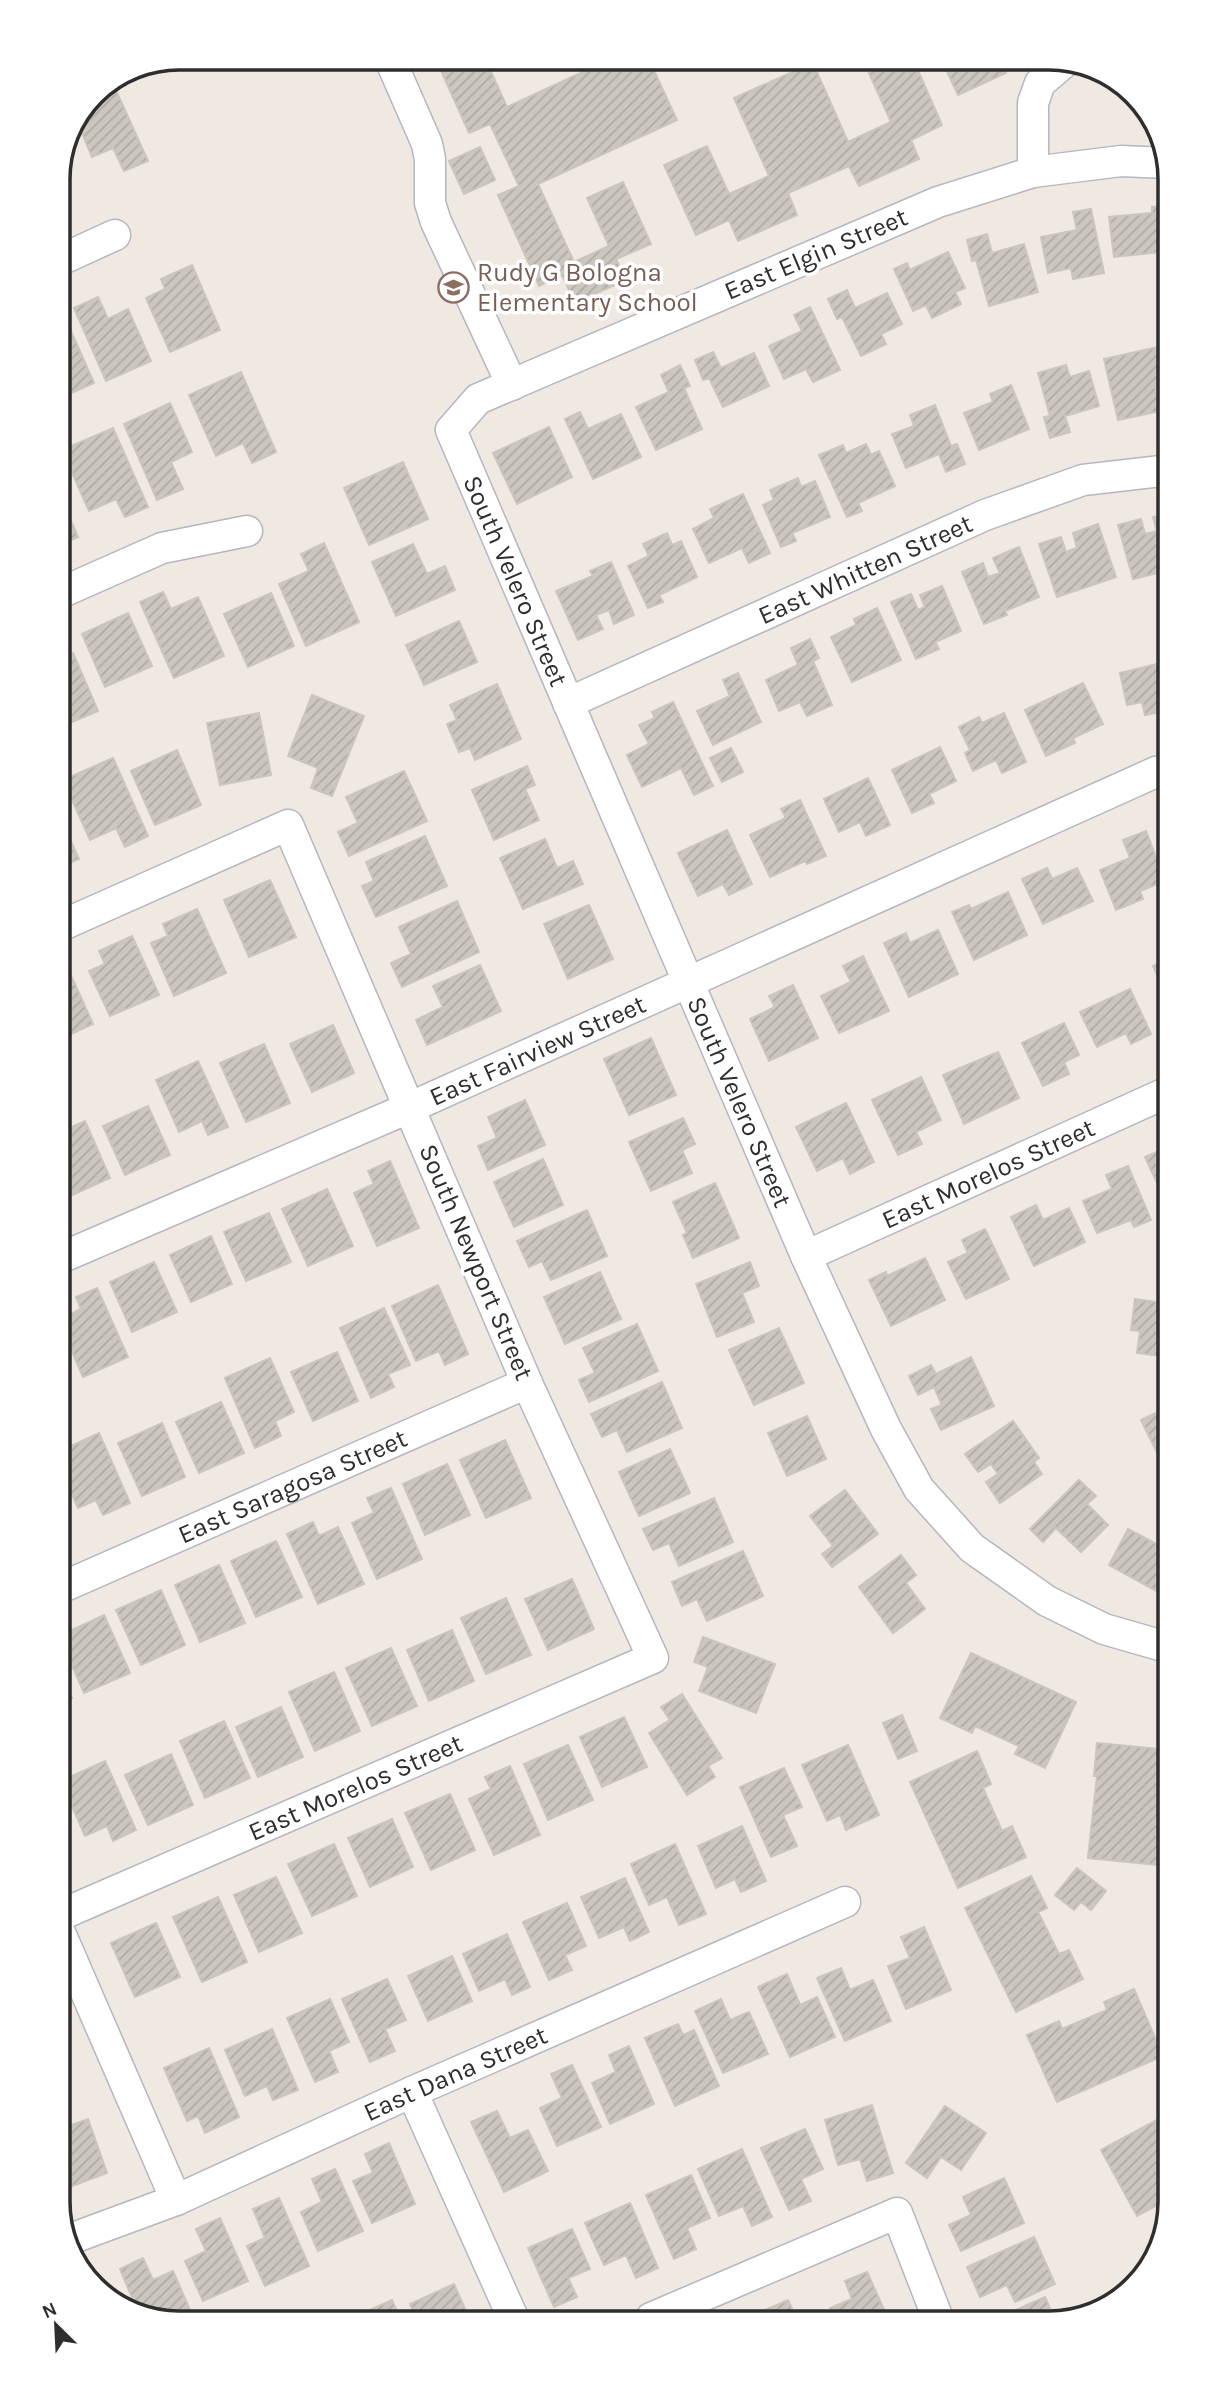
<svg xmlns="http://www.w3.org/2000/svg" width="1228" height="2381" font-family="Karla,sans-serif">
<style>
.building{fill:url(#building-hatch);stroke:#cbc5ba;stroke-width:2}
.lines{fill:none;stroke-linecap:round;stroke-linejoin:round}
.minor-casing{stroke:#b4b7c1;stroke-width:33}
.minor{stroke:#fff;stroke-width:30}
.labels{text-anchor:middle;dominant-baseline:central;stroke-width:7;stroke-linejoin:round;paint-order:stroke}
.street-label{font-size:26px;fill:#2e2e2e;stroke:#fff}
.education-label{font-size:26px;fill:#785e54;stroke:#fff;text-anchor:start}
.rim{fill:none;stroke:#2e2e2e;stroke-width:3.5}
</style>
<defs>
<pattern id="building-hatch" width="6" height="6" patternUnits="userSpaceOnUse" patternTransform="scale(1.75)"><rect width="6" height="6" fill="#cbc7bf"/><path d="M-1 1l2-2M0 6l6-6M5 7l2-2" fill="none" stroke="#afaba4"/></pattern>
</defs>
<rect width="100%" height="100%" fill="#efe9e1"/>
<g class="building">
<polygon points="913,59 942,125 911,140 919,159 859,186 849,166 788,193 797,215 738,241 729,220 696,235 664,165 707,146 729,194 769,176 734,98 813,63 848,142 891,122 869,73 898,60"/>
<polygon points="941,59 1000,59 1006,73 958,95"/>
<polygon points="604,62 650,62 677,120 538,184 574,262 609,246 587,198 623,182 651,244 616,259 626,280 575,303 562,275 539,286 498,195 519,186 490,124 469,133 438,64 487,63 507,107"/>
<polygon points="114,86 148,161 124,171 113,148 92,157 79,126 92,96"/>
<polygon points="480,147 495,180 464,194 449,161"/>
<polygon points="1166,206 1170,251 1114,257 1109,217 1152,213 1152,207"/>
<polygon points="1091,209 1104,273 1073,279 1071,268 1048,273 1041,237 1077,230 1073,212"/>
<polygon points="987,234 992,253 1024,244 1038,292 989,306 976,260 972,261 967,240"/>
<polygon points="948,252 965,288 955,292 961,304 932,318 926,305 913,311 894,269 907,263 910,270"/>
<polygon points="192,265 220,330 170,352 146,298 165,289 161,279"/>
<polygon points="847,290 855,308 887,293 902,324 881,334 886,344 861,356 842,317 837,319 828,299"/>
<polygon points="98,297 108,319 128,309 151,361 106,381 74,308"/>
<polygon points="810,307 840,370 813,382 806,369 784,379 769,346 802,331 794,315"/>
<polygon points="67,322 94,383 58,399 58,326"/>
<polygon points="1167,345 1170,361 1170,383 1155,387 1160,411 1118,420 1104,359"/>
<polygon points="713,352 721,368 754,353 769,386 723,407 709,378 703,380 695,360"/>
<polygon points="680,365 690,386 684,388 702,429 656,450 636,407 669,392 661,375"/>
<polygon points="1066,365 1070,377 1089,371 1099,406 1065,416 1070,432 1050,438 1044,417 1050,416 1038,373"/>
<polygon points="241,372 276,452 252,463 243,443 216,456 189,395"/>
<polygon points="1011,385 1029,429 979,450 964,413 993,402 990,394"/>
<polygon points="170,403 192,452 171,462 183,489 157,500 124,424"/>
<polygon points="935,405 951,446 957,444 965,464 946,472 939,454 906,468 892,434 914,426 910,415"/>
<polygon points="580,412 588,429 621,414 641,457 593,479 565,419"/>
<polygon points="549,427 572,477 517,504 493,453"/>
<polygon points="113,428 148,507 125,517 116,499 89,511 62,450"/>
<polygon points="866,444 871,455 879,451 895,486 858,503 862,511 847,517 819,455 843,445 846,453"/>
<polygon points="403,462 428,519 369,545 344,488"/>
<polygon points="798,478 801,487 815,481 830,517 792,533 796,541 781,547 763,505 774,500 770,490"/>
<polygon points="58,491 78,537 58,546"/>
<polygon points="743,494 770,553 749,563 742,548 709,563 693,529 714,518 710,509"/>
<polygon points="1170,513 1170,570 1133,579 1118,525 1141,519 1145,534 1157,531 1153,517"/>
<polygon points="1098,524 1116,577 1057,597 1039,544 1061,537 1066,552 1077,548 1073,533"/>
<polygon points="667,533 672,545 681,541 697,577 659,595 663,602 648,608 628,566 649,556 643,544"/>
<polygon points="324,543 359,622 306,646 279,584 309,571 301,554"/>
<polygon points="413,544 427,574 445,566 455,590 396,616 372,562"/>
<polygon points="1019,547 1039,597 1005,611 1007,615 984,624 962,572 983,563 988,577 1000,573 993,558"/>
<polygon points="611,562 634,615 614,624 609,610 596,615 603,629 578,640 556,591 593,576 590,571"/>
<polygon points="942,586 961,631 935,642 939,649 916,659 891,602 911,594 918,610 925,607 920,595"/>
<polygon points="163,592 171,609 198,597 224,656 174,678 140,602"/>
<polygon points="271,593 294,646 248,667 224,614"/>
<polygon points="877,608 901,660 852,682 831,637 856,625 854,619"/>
<polygon points="128,613 152,666 105,687 82,634"/>
<polygon points="459,621 477,662 424,685 406,645"/>
<polygon points="810,639 819,658 813,661 832,705 807,716 800,702 779,711 766,680 798,665 791,648"/>
<polygon points="73,653 98,711 58,728 58,659"/>
<polygon points="1165,662 1170,687 1170,710 1145,715 1142,702 1127,705 1120,673"/>
<polygon points="738,673 761,722 713,745 697,711 730,696 723,680"/>
<polygon points="1083,683 1103,724 1073,738 1075,743 1046,756 1025,710"/>
<polygon points="497,684 521,739 475,760 470,748 459,752 447,724 457,720 450,705"/>
<polygon points="312,695 364,716 332,796 311,788 318,768 288,756"/>
<polygon points="673,702 713,786 694,795 681,768 642,787 627,755 649,744 639,725 655,718 652,712"/>
<polygon points="259,713 271,775 220,785 207,723"/>
<polygon points="1004,713 1026,762 1002,773 996,760 973,771 965,753 970,750 959,727 979,717 982,723"/>
<polygon points="940,747 956,781 929,794 934,803 912,813 892,770"/>
<polygon points="731,748 743,772 722,782 710,758"/>
<polygon points="177,750 201,805 155,825 131,771"/>
<polygon points="113,758 148,836 125,847 116,828 90,840 63,780"/>
<polygon points="527,766 535,785 525,789 539,820 494,840 472,790"/>
<polygon points="404,771 427,821 349,856 338,832 358,823 346,797"/>
<polygon points="868,778 890,825 866,836 860,822 839,832 824,799"/>
<polygon points="800,800 826,856 807,864 805,861 770,877 750,835 786,818 781,809"/>
<polygon points="58,812 79,859 58,868"/>
<polygon points="727,830 752,884 729,895 723,884 698,896 678,853"/>
<polygon points="1146,831 1165,881 1140,891 1143,899 1116,910 1100,870 1130,858 1123,840"/>
<polygon points="425,836 447,886 376,917 362,886 374,881 366,862"/>
<polygon points="545,839 557,868 573,861 583,884 523,909 500,858"/>
<polygon points="1047,868 1052,879 1077,868 1093,901 1043,924 1022,879"/>
<polygon points="270,880 296,937 249,957 224,900"/>
<polygon points="1008,892 1027,935 974,960 952,912 969,905 971,909"/>
<polygon points="457,901 479,952 402,987 391,963 411,954 399,927"/>
<polygon points="589,905 613,959 568,979 544,924"/>
<polygon points="197,909 226,973 174,996 151,943 168,936 163,924"/>
<polygon points="938,930 958,974 909,997 884,943 906,933 910,943"/>
<polygon points="132,936 159,995 110,1016 89,971 105,964 99,951"/>
<polygon points="863,956 889,1011 839,1033 821,996 851,982 843,966"/>
<polygon points="1170,958 1170,1005 1153,966"/>
<polygon points="480,965 501,1011 427,1045 416,1020 443,1007 433,986"/>
<polygon points="70,973 93,1024 58,1040 58,978"/>
<polygon points="793,985 818,1038 769,1061 750,1019 775,1007 769,996"/>
<polygon points="1130,989 1151,1034 1131,1044 1126,1033 1097,1047 1080,1012"/>
<polygon points="1064,1023 1079,1055 1064,1062 1069,1074 1043,1086 1022,1043"/>
<polygon points="333,1025 354,1073 312,1092 290,1044"/>
<polygon points="651,1038 676,1095 629,1115 604,1059"/>
<polygon points="264,1044 290,1103 246,1122 220,1063"/>
<polygon points="998,1052 1019,1098 964,1124 943,1075"/>
<polygon points="198,1061 228,1127 208,1135 202,1121 179,1132 156,1080"/>
<polygon points="921,1077 941,1120 916,1132 922,1144 898,1155 872,1100"/>
<polygon points="525,1100 545,1145 488,1170 478,1146 497,1138 488,1117"/>
<polygon points="846,1103 874,1162 850,1174 843,1158 817,1171 796,1127"/>
<polygon points="148,1106 170,1155 125,1175 103,1126"/>
<polygon points="683,1118 695,1144 682,1150 692,1173 651,1191 629,1142"/>
<polygon points="85,1121 110,1178 68,1197 58,1175 58,1133"/>
<polygon points="1170,1146 1170,1206 1168,1207 1145,1157"/>
<polygon points="543,1159 563,1205 514,1227 494,1182"/>
<polygon points="390,1161 419,1228 377,1246 354,1193 374,1184 368,1171"/>
<polygon points="1128,1166 1151,1220 1134,1227 1131,1220 1097,1233 1083,1201 1112,1189 1106,1175"/>
<polygon points="715,1183 739,1238 693,1258 683,1235 687,1233 673,1202"/>
<polygon points="327,1189 353,1246 308,1266 282,1209"/>
<polygon points="1036,1205 1043,1220 1069,1208 1085,1242 1034,1266 1011,1217"/>
<polygon points="587,1210 607,1256 551,1280 542,1261 529,1267 517,1241"/>
<polygon points="269,1213 291,1262 246,1281 224,1232"/>
<polygon points="985,1229 1009,1279 966,1299 948,1262 968,1253 962,1240"/>
<polygon points="211,1236 232,1284 191,1302 170,1255"/>
<polygon points="925,1258 945,1300 891,1326 869,1280 886,1272 887,1276"/>
<polygon points="154,1262 177,1312 132,1332 110,1282"/>
<polygon points="750,1262 759,1286 742,1293 754,1322 717,1337 696,1284"/>
<polygon points="600,1272 621,1319 565,1344 544,1297"/>
<polygon points="438,1285 468,1354 445,1365 439,1351 416,1361 392,1306"/>
<polygon points="97,1288 128,1357 83,1377 58,1320 81,1309 76,1297"/>
<polygon points="1135,1299 1170,1304 1170,1357 1137,1353 1140,1331 1131,1330"/>
<polygon points="384,1308 410,1365 388,1374 394,1387 371,1398 340,1328"/>
<polygon points="637,1324 658,1371 589,1402 579,1380 595,1373 583,1348"/>
<polygon points="779,1328 804,1383 754,1405 729,1350"/>
<polygon points="337,1352 358,1401 313,1421 291,1372"/>
<polygon points="971,1357 994,1406 941,1430 931,1409 942,1405 934,1387 918,1395 909,1376 931,1365 936,1374"/>
<polygon points="270,1358 294,1412 275,1421 281,1436 255,1448 225,1378"/>
<polygon points="662,1382 682,1428 627,1452 617,1430 602,1437 591,1414"/>
<polygon points="221,1402 244,1453 199,1473 176,1422"/>
<polygon points="1170,1406 1170,1466 1165,1469 1141,1420"/>
<polygon points="807,1416 826,1459 787,1476 768,1433"/>
<polygon points="1013,1421 1039,1458 1034,1462 1042,1474 1000,1503 986,1482 998,1474 991,1464 978,1472 965,1454"/>
<polygon points="162,1423 185,1477 142,1496 118,1443"/>
<polygon points="99,1433 130,1503 103,1515 96,1500 78,1508 58,1463 58,1452"/>
<polygon points="505,1440 531,1498 486,1518 460,1460"/>
<polygon points="670,1449 690,1493 639,1516 619,1472"/>
<polygon points="447,1464 470,1515 425,1535 403,1484"/>
<polygon points="1079,1480 1096,1496 1087,1504 1108,1525 1081,1552 1056,1528 1043,1542 1030,1529"/>
<polygon points="391,1488 422,1559 377,1579 352,1523 374,1513 367,1498"/>
<polygon points="845,1490 878,1534 832,1567 822,1554 833,1546 810,1516"/>
<polygon points="714,1498 733,1542 679,1566 669,1543 653,1550 643,1529"/>
<polygon points="313,1522 319,1536 338,1527 364,1584 318,1604 287,1534"/>
<polygon points="1128,1529 1170,1551 1170,1570 1158,1592 1109,1565"/>
<polygon points="276,1541 302,1597 256,1617 231,1561"/>
<polygon points="743,1551 763,1596 707,1621 697,1599 682,1606 672,1582"/>
<polygon points="901,1555 916,1575 906,1583 925,1609 893,1633 859,1587"/>
<polygon points="219,1565 245,1623 200,1642 175,1585"/>
<polygon points="572,1579 594,1629 548,1650 525,1599"/>
<polygon points="161,1590 185,1645 141,1665 116,1610"/>
<polygon points="506,1598 531,1655 486,1674 461,1618"/>
<polygon points="104,1615 130,1673 84,1693 59,1636"/>
<polygon points="452,1630 474,1681 429,1701 407,1650"/>
<polygon points="703,1637 775,1664 756,1713 699,1691 708,1667 694,1662"/>
<polygon points="391,1648 417,1706 372,1726 346,1668"/>
<polygon points="971,1653 1076,1702 1045,1768 1015,1754 1019,1746 975,1726 972,1733 940,1718"/>
<polygon points="58,1667 72,1698 58,1704"/>
<polygon points="334,1672 360,1731 315,1751 289,1692"/>
<polygon points="682,1694 722,1758 708,1766 715,1777 687,1795 649,1733 670,1720 661,1707"/>
<polygon points="281,1707 303,1757 258,1777 236,1727"/>
<polygon points="902,1715 917,1751 898,1759 883,1723"/>
<polygon points="624,1717 647,1767 602,1787 580,1737"/>
<polygon points="224,1721 250,1778 205,1798 180,1741"/>
<polygon points="1097,1743 1169,1750 1157,1865 1088,1858 1097,1776 1094,1776"/>
<polygon points="568,1745 593,1800 548,1820 524,1764"/>
<polygon points="848,1745 879,1815 846,1830 840,1815 827,1821 802,1765"/>
<polygon points="977,1751 991,1784 983,1788 1002,1831 1012,1826 1026,1857 958,1888 910,1782"/>
<polygon points="171,1754 193,1805 148,1825 125,1775"/>
<polygon points="105,1761 136,1830 113,1841 107,1826 85,1836 61,1781"/>
<polygon points="510,1766 540,1835 494,1855 469,1799 491,1789 485,1777"/>
<polygon points="784,1768 802,1807 783,1815 797,1846 771,1857 740,1787"/>
<polygon points="450,1794 475,1850 431,1870 405,1813"/>
<polygon points="392,1819 413,1867 370,1887 348,1838"/>
<polygon points="58,1826 69,1839 58,1849"/>
<polygon points="742,1826 766,1881 741,1892 735,1879 716,1888 698,1846"/>
<polygon points="334,1844 357,1896 312,1916 288,1864"/>
<polygon points="675,1844 706,1914 679,1925 667,1897 649,1905 631,1864"/>
<polygon points="1077,1868 1106,1891 1091,1910 1081,1902 1074,1910 1055,1895"/>
<polygon points="1031,1876 1047,1908 1038,1912 1059,1954 1069,1950 1083,1979 1016,2012 965,1908"/>
<polygon points="276,1877 302,1933 259,1952 234,1895"/>
<polygon points="625,1878 649,1932 630,1941 624,1927 599,1938 581,1897"/>
<polygon points="218,1897 247,1962 202,1982 173,1917"/>
<polygon points="567,1903 586,1946 565,1955 572,1970 549,1980 523,1922"/>
<polygon points="156,1923 180,1977 135,1997 111,1943"/>
<polygon points="924,1927 951,1990 906,2009 888,1966 910,1958 901,1937"/>
<polygon points="507,1934 530,1987 512,1995 505,1979 479,1991 463,1954"/>
<polygon points="452,1956 472,2001 428,2021 408,1976"/>
<polygon points="841,1968 850,1990 873,1980 891,2021 845,2041 817,1978"/>
<polygon points="787,1974 800,2005 817,1997 835,2037 790,2057 758,1987"/>
<polygon points="387,1979 406,2020 385,2029 395,2051 370,2062 342,1999"/>
<polygon points="1134,1989 1163,2056 1057,2102 1027,2035 1059,2021 1062,2029 1107,2010 1104,2002"/>
<polygon points="330,1999 349,2042 329,2051 338,2072 315,2082 287,2018"/>
<polygon points="721,1999 730,2020 749,2012 768,2054 723,2073 695,2011"/>
<polygon points="678,2024 683,2035 694,2030 719,2086 675,2106 645,2038"/>
<polygon points="272,2029 298,2090 273,2100 267,2086 245,2096 225,2050"/>
<polygon points="629,2046 654,2104 610,2124 592,2083 616,2072 609,2055"/>
<polygon points="209,2048 239,2117 205,2133 198,2116 187,2121 164,2068"/>
<polygon points="572,2065 601,2127 557,2146 540,2108 562,2098 551,2074"/>
<polygon points="872,2105 893,2173 867,2181 860,2159 838,2165 825,2120"/>
<polygon points="945,2106 986,2133 961,2170 941,2157 927,2178 906,2163"/>
<polygon points="497,2111 510,2138 528,2130 548,2171 504,2192 471,2122"/>
<polygon points="1170,2113 1170,2186 1164,2189 1169,2199 1137,2216 1101,2150"/>
<polygon points="88,2119 107,2173 62,2190 58,2178 58,2130"/>
<polygon points="805,2129 823,2169 801,2179 811,2201 789,2210 761,2148"/>
<polygon points="389,2143 415,2204 372,2223 353,2181 373,2173 365,2154"/>
<polygon points="742,2149 772,2217 752,2226 743,2206 719,2216 698,2169"/>
<polygon points="335,2169 363,2231 318,2251 301,2212 322,2202 312,2179"/>
<polygon points="691,2175 710,2218 687,2228 696,2249 674,2259 646,2195"/>
<polygon points="1004,2178 1024,2223 961,2251 949,2225 971,2215 963,2197"/>
<polygon points="279,2198 309,2266 265,2286 247,2246 265,2238 253,2209"/>
<polygon points="630,2203 658,2268 636,2278 626,2255 604,2265 585,2223"/>
<polygon points="220,2218 248,2281 203,2301 185,2261 206,2251 196,2229"/>
<polygon points="572,2229 590,2269 568,2278 577,2297 554,2307 528,2248"/>
<polygon points="1034,2237 1055,2284 1015,2302 1007,2285 980,2297 967,2267"/>
<polygon points="143,2258 153,2280 173,2271 191,2312 168,2322 138,2312 120,2269"/>
<polygon points="867,2272 887,2316 834,2317 830,2308 852,2299 845,2281"/>
<polygon points="454,2284 470,2320 417,2321 410,2304"/>
<polygon points="1045,2297 1053,2315 1004,2315"/>
<polygon points="392,2300 401,2321 348,2321 347,2320"/>
<polygon points="788,2300 796,2317 765,2317 763,2311"/>
</g>
<g class="lines">
<defs>
<g id="minor">
<polyline points="392,64 427,144 430,159 430,203 436,222 512,385"/>
<path id="s1" d="M1167,163L1121,161L1033,172L938,202L478,399L451,430L806,1256L886,1429L919,1489L972,1548L1047,1601L1104,1629L1170,1648"/>
<polyline points="1033,172 1033,103 1040,83 1066,61"/>
<polyline points="58,261 115,235"/>
<polyline points="58,594 162,548 247,531"/>
<path id="s2" d="M568,703L985,515L1083,480L1170,470"/>
<path id="s3" d="M806,1256L1170,1091"/>
<path id="s4" d="M58,1259L411,1107L1156,772L1170,769"/>
<path id="s5" d="M58,1589L527,1383"/>
<path id="s6" d="M58,1916L653,1658L527,1383L288,825L58,927"/>
<polyline points="58,1928 176,2200"/>
<polyline points="412,2092 514,2320"/>
<path id="s7" d="M65,2241L176,2200L412,2092L845,1902"/>
<polyline points="651,2318 897,2213 937,2316"/>
</g>
</defs>
<use href="#minor" class="minor-casing"/>
<use href="#minor" class="minor"/>
</g>
<defs>
<symbol id="school-ring" viewBox="-11 -11 22 22"><circle r="9.5" fill="#fff" stroke="#8d6e63" stroke-width="1.5"/><path d="M0-5L7-2L0 1L-7-2ZM-4 1L0 2.5L4 1V4Q0 6-4 4Z" fill="#8d6e63"/></symbol>
</defs>
<g fill-rule="evenodd">
<use href="#school-ring" x="436" y="270" width="35" height="35"/>
</g>
<g class="labels">
<g class="street-label">
<text transform="translate(816 254) rotate(-23)">East Elgin Street</text>
<text stroke="none"><textPath href="#s2" startOffset="326">East Whitten Street</textPath></text>
<text stroke="none"><textPath href="#s1" startOffset="940">South Velero Street</textPath></text>
<text stroke="none"><textPath href="#s4" startOffset="523">East Fairview Street</textPath></text>
<text stroke="none"><textPath href="#s1" startOffset="1507">South Velero Street</textPath></text>
<text stroke="none"><textPath href="#s3" startOffset="200">East Morelos Street</textPath></text>
<text transform="translate(476 1262) rotate(67)">South Newport Street</text>
<text stroke="none"><textPath href="#s5" startOffset="256">East Saragosa Street</textPath></text>
<text stroke="none"><textPath href="#s6" startOffset="324">East Morelos Street</textPath></text>
<text stroke="none"><textPath href="#s7" startOffset="425">East Dana Street</textPath></text>
</g>
<g class="education-label">
<text x="477" y="272">Rudy G Bologna<tspan x="477" dy="30">Elementary School</tspan></text>
</g>
</g>
<path d="M0 0H1228V2381H0ZM179 70H1049A109 109 0 0 1 1158 179V2202A109 109 0 0 1 1049 2311H179A109 109 0 0 1 70 2202V179A109 109 0 0 1 179 70Z" fill="#fff" fill-rule="evenodd"/>
<path class="rim" d="M179 70H1049A109 109 0 0 1 1158 179V2202A109 109 0 0 1 1049 2311H179A109 109 0 0 1 70 2202V179A109 109 0 0 1 179 70Z"/>
<g transform="translate(56 2325) rotate(336)" stroke="#ffffff" stroke-width="5" paint-order="stroke">
<path d="M0-5L12 26L0 18L-12 26Z" fill="#2e2e2e"/>
<text y="-10" font-size="19" font-weight="bold" text-anchor="middle" fill="#2e2e2e">N</text>
</g>
</svg>
